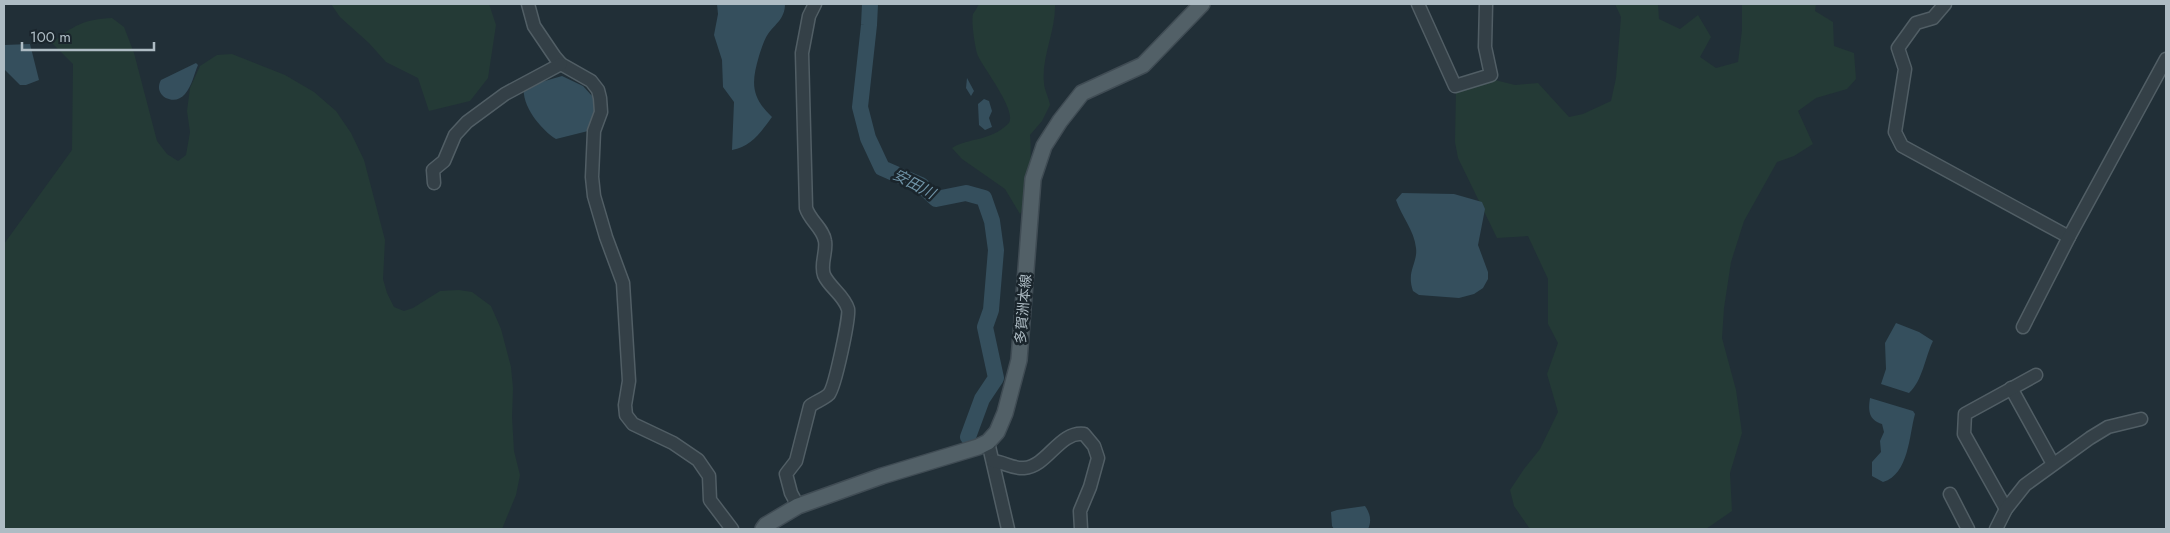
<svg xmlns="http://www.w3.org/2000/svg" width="2170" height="533" font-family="Jost,'Noto Sans JP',sans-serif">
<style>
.green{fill:#243a36}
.water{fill:#354f5d}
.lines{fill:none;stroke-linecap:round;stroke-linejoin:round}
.river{stroke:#354f5d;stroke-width:16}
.minor-casing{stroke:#515e65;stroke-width:15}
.major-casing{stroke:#404c54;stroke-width:18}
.minor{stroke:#344047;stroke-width:12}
.major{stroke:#526067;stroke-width:15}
.labels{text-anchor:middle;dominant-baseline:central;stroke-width:5;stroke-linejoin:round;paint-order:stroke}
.street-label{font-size:14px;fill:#aebcc4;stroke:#1a252c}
.water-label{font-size:15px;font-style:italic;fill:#7094a7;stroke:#1a252c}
</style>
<rect width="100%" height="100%" fill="#212f37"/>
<g class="green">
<polygon points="331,4 489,4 496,25 488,78 470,101 429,111 418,78 386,62 369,43 340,17"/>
<path d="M979,4H1055C1056,31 1041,58 1044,83C1044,89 1049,98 1050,105L1042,121L1030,135C1032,152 1030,202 1020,214L1005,189L962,159L952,148C970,137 989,142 1008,124C1019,113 984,69 978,56C975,49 971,21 973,14C975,11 977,8 979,4Z"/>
<polygon points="1615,4 1658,4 1659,19 1680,29 1698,15 1711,37 1700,57 1716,68 1738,62 1742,30 1742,4 1816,4 1815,11 1833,22 1834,46 1854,53 1856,79 1847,89 1816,98 1798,111 1813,144 1794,156 1777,162 1744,221 1731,262 1724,308 1722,338 1736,390 1742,433 1730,473 1732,511 1706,529 1530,529 1514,506 1510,490 1524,469 1540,449 1558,412 1547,374 1558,343 1548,324 1548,279 1528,236 1497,238 1458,158 1455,142 1456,90 1495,80 1515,85 1538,83 1569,117 1583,114 1611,101 1616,78 1621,17"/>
<path d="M112,18L124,27L134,53L157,141L167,154L178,161L186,155L190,132L187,111L190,88L200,66L217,55L232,54L285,75L314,92L336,111L351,133L364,160L385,240L383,279L387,293L394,307L404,311L413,308L440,291L459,290L472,292L491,306L501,329L511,367L513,388L512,417L514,451L520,475L516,495L502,529H4V244L72,150L73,64L52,43C72,26 85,19 112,18Z"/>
</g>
<g class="water">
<path d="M717,4H785C785,19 775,24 768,34C764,40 761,50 759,56C751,83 751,97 772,117C761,132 751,147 732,150L734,102L723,87L722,60L714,35L718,14Z"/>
<polygon points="30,44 39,80 26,85 20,85 4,69 4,45"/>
<path d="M196,63L198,65C194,74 192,86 185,94C175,107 152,96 161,80Z"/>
<path d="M562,76L583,86L593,97L598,109L592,130L556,139C541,130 521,105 524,87Z"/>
<polygon points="967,78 974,91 971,96 966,88"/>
<polygon points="984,99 989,101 992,111 989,118 992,127 985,130 979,125 978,104"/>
<path d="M1402,193L1454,194L1482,202L1485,209L1478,245L1488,272V279L1483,288L1474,294L1459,298L1419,295L1413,291C1406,271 1418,263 1416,248C1414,230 1402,217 1396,200Z"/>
<path d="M1896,323L1919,332L1933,341C1925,357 1923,380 1909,393L1881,384L1886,369L1885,343Z"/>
<path d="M1870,398L1913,411L1915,414C1909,435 1909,474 1883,482L1872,476V462L1881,452L1880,441L1884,432L1882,424C1869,420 1868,411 1870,398Z"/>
<path d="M1365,506C1370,513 1372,521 1368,529H1334L1332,526L1331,512L1337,510Z"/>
</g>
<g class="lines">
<polyline class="river" points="870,4 869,25 860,107 868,138 882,168 921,185 936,199 966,193 984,198 992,221 996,250 991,310 985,327 996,378 982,399 968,437"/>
<defs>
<g id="minor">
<polyline points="528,4 534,26 555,57 561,64 591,81 598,90 600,98 601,112 594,131 592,177 594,196 606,237 623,283 629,381 625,405 626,415 633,424 673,443 698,460 709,476 710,500 732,529"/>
<polyline points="1418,4 1455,86 1491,75 1485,47 1486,4"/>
<polyline points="1945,4 1933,18 1916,23 1898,48 1905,69 1895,132 1902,146 2069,237"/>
<polyline points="434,183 433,170 444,161 455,135 467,122 505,94 561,64"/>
<polyline points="2023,327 2069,237 2166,59"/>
<polyline points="2011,388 2053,464"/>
<polyline points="988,442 1008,529"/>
<path d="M993,461C1004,462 1013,469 1024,468C1048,466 1059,431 1084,434L1094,446L1098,458L1090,487L1080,511L1081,529"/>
<polyline points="1950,494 1968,529"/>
<path d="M798,506L791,493L786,474L796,461L810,406C815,402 824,399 829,394C835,387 850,316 848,309C844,295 829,287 824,275C820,264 827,252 825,241C823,228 810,221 806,208L802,53L809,16L815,4"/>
<polyline points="2006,509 1964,434 1965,414 2036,375"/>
<polyline points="1996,529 2006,509 2025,485 2090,438 2108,427 2141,419"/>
</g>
<polyline id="major" points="763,529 766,525 798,506 882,476 978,447 988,442 997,432 1005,413 1019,360 1033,179 1044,146 1060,121 1082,93 1143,65 1202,4"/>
</defs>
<use href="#minor" class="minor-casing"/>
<use href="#major" class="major-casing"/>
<use href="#minor" class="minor"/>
<use href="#major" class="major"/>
</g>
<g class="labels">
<g class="street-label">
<text transform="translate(1023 309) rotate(-85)">多賀洲本線</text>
</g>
<g class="water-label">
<text transform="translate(914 184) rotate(28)">安田川</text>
</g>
</g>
<rect width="2170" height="533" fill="none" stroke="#aebcc4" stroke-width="10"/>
<path d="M22 42v8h132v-8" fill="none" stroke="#aebcc4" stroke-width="2.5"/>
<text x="30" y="42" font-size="15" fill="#aebcc4" stroke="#1a252c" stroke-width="4" paint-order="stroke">100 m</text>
</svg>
